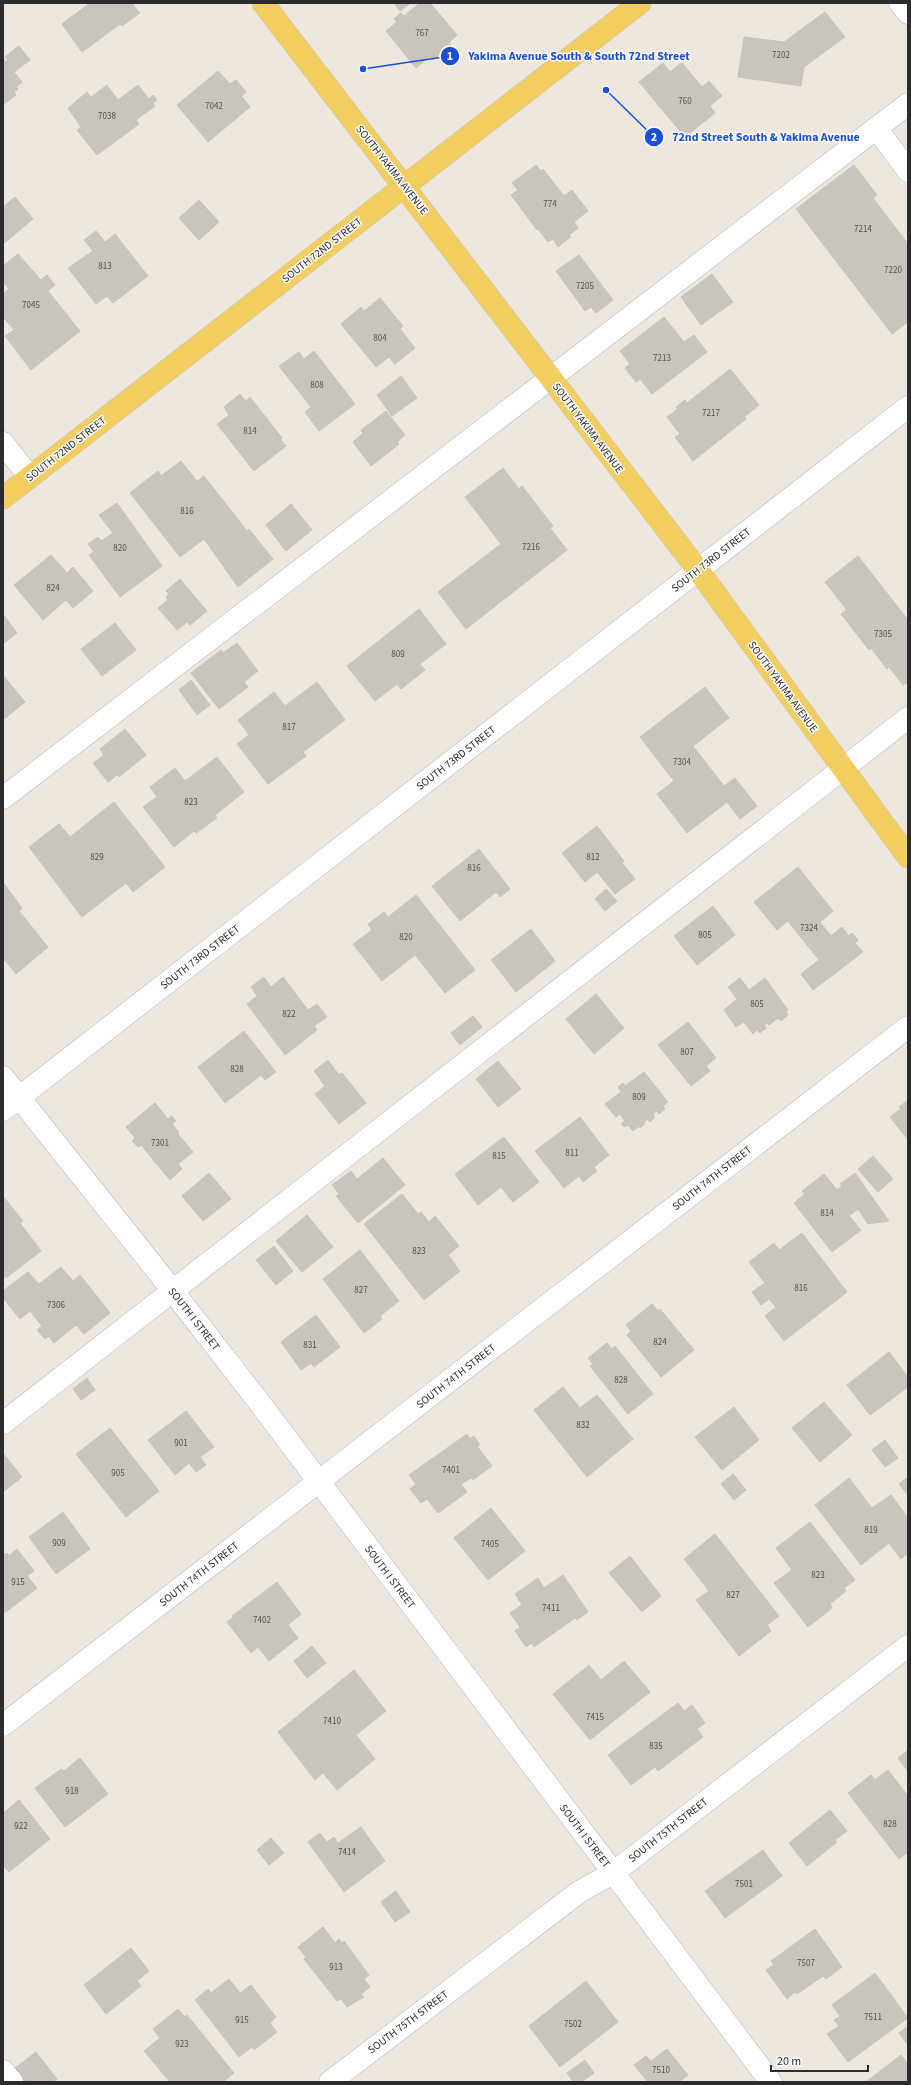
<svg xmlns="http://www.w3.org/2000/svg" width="911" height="2085" font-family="'Source Sans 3',sans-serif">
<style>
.building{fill:#c9c5bc;stroke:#c9c3b7}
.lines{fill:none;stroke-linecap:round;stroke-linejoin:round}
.minor-casing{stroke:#b2b5bf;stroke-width:23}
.major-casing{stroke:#c8c8c8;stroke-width:23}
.minor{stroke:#fff;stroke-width:22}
.major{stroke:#f2cd5f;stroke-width:22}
.labels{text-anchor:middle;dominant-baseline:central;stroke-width:3;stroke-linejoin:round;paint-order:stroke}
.number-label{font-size:9px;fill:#535250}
.street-label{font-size:11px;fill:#2c2c2c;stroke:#fff}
.leader{fill:none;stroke:#1d4ed8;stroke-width:1.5}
.callout-dot{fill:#1d4ed8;stroke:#fff;stroke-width:1.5}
.mark-label{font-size:12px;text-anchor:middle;font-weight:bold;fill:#fff}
.callout-label{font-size:12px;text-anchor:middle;font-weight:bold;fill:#1d4ed8;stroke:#fff;stroke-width:3;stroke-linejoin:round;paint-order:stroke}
</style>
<rect width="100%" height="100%" fill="#ede7de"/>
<g class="building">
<polygon points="90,3 135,3 133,5 140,13 122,26 120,24 82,52 62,24"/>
<polygon points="394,3 411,3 400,11"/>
<polygon points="420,3 430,3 457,35 449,43 451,45 433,60 430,56 416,68 386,31 397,22 394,19 401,13 404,16"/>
<polygon points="825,12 845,37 804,67 801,86 738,77 744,37 784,42"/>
<polygon points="19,46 30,60 14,72 22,82 16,87 18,89 14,92 16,95 3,105 3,58 6,62 8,60 5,57"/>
<polygon points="663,63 670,72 682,63 702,87 709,81 722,96 710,106 715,113 685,137 639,82"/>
<polygon points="218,71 230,84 236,80 246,92 241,96 250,107 208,142 177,105"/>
<polygon points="107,85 118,100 138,85 149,99 153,95 157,100 153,103 155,106 136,120 139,124 97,155 77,130 81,127 68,108 87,92 91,97"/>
<polygon points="536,165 541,171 543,169 564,196 572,190 588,211 574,222 578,228 569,235 571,237 558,247 553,239 548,242 538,229 537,230 511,195 518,190 512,183"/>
<polygon points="854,165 877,195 873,198 908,244 908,322 892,334 796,209"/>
<polygon points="15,197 33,219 3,244 3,207"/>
<polygon points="199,200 219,222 199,240 179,218"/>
<polygon points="96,231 105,242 115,234 148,276 113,303 107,296 96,304 68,268 93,251 84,240"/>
<polygon points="18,254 41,280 47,275 55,285 48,291 80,331 31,370 5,336 14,330 3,317 3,294 9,289 3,282 3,266"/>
<polygon points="579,255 613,300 596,313 591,307 585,311 556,271"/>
<polygon points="712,274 733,302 701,325 681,297"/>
<polygon points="380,298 403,326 400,329 415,348 395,364 389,357 376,367 341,324 361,307 364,311"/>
<polygon points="664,317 684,342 694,335 707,352 652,394 640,379 636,382 625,368 630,364 620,351"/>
<polygon points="314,351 355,404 319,431 305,412 311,407 279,366 299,352 304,359"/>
<polygon points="730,369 759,405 744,417 746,419 693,461 675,437 680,434 667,417 678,409 676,407 685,400 687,403"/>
<polygon points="401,376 417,398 392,416 377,395"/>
<polygon points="240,394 246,401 250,397 282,438 280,439 286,446 254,471 217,424 229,415 224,407"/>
<polygon points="386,411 405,435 397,442 399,444 371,466 353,442 363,433 361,430"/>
<polygon points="181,461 197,481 204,476 247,531 249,529 273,559 238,587 204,539 180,557 130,493 158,471 161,476"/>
<polygon points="503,468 519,489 522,486 553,526 550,528 567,550 466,629 438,592 501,544 465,497"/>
<polygon points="117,503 162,566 120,597 89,555 94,552 88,544 98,537 101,541 113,533 99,515"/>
<polygon points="291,504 312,530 286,551 266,525"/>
<polygon points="51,555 67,573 73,567 93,591 73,608 66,600 43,620 14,585"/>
<polygon points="858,556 908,620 908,682 903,685 889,667 887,669 871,648 869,650 841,614 847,610 825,582"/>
<polygon points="180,579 207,611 190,625 187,622 177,630 158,608 168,600 166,597 169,594 166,591"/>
<polygon points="419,609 446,644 420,664 425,670 401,689 397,684 375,701 347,666"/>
<polygon points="3,614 17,633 3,644"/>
<polygon points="115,623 136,650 102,676 81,649"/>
<polygon points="237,643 258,671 244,682 248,687 219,709 191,673 221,650 223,653"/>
<polygon points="3,675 25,702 3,720"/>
<polygon points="191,680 210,705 197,715 179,690"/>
<polygon points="317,682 345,720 303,752 306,756 268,784 237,744 249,735 238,720 274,692 285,706"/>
<polygon points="705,687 729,718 693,746 724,786 735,778 757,806 740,819 727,802 687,833 657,794 674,781 640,737"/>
<polygon points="125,729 146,755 119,777 117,775 108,782 93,763 104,755 100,749"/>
<polygon points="217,757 244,792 215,815 217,818 196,833 194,831 174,847 143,807 157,797 150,787 175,768 185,781"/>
<polygon points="114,802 165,867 133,892 126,883 82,917 29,847 59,824 70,837"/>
<polygon points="597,826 624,861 622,863 635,879 615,894 597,872 585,882 562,853"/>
<polygon points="479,849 510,889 500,897 496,892 460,921 432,886"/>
<polygon points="798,867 833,911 820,922 831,936 842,927 849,936 852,933 858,940 855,943 863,952 813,990 801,974 819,960 788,921 777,930 754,902"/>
<polygon points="3,882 22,908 19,911 48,947 16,974 3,958"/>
<polygon points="606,889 617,901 605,911 595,899"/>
<polygon points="416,895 475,970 445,993 415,955 382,981 353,944 372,930 368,924 384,912 388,917"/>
<polygon points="713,906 735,935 697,965 674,936"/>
<polygon points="531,929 555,961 516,992 491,960"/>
<polygon points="264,977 271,987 283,977 308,1010 317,1004 327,1017 314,1026 317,1030 285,1055 247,1004 257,996 251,987"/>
<polygon points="740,978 749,990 765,978 788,1010 786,1012 788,1015 781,1021 778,1018 769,1025 767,1023 764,1025 766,1028 760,1033 757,1030 753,1034 744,1022 736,1027 724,1010 737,999 728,987"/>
<polygon points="596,994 624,1028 594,1054 566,1019"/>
<polygon points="473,1016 482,1027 460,1045 451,1033"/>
<polygon points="688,1022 716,1058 706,1066 710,1071 691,1086 658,1045"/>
<polygon points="244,1031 276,1072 265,1080 261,1075 225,1103 198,1067"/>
<polygon points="328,1060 339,1075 342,1073 366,1103 339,1124 315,1094 325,1086 314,1071"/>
<polygon points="498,1061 521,1089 498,1107 476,1079"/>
<polygon points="644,1072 668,1102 663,1106 665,1109 659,1114 657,1111 653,1114 655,1117 650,1122 648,1119 644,1122 645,1124 640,1128 639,1126 633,1131 628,1125 624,1127 621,1124 625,1121 620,1114 616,1117 605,1104 621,1092 618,1087 623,1083 625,1086"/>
<polygon points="908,1100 908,1140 890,1117 901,1109 899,1107"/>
<polygon points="155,1103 168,1119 172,1116 176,1121 172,1124 179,1132 178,1134 193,1152 178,1164 182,1169 170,1180 141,1145 138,1147 132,1141 135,1138 126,1127"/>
<polygon points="580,1117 609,1155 594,1167 597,1171 583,1182 579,1176 564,1188 535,1151"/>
<polygon points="504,1137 539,1182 513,1202 501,1187 478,1205 455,1174"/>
<polygon points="873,1156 893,1179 878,1192 858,1169"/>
<polygon points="383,1158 405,1185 358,1223 336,1196 339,1194 332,1185 351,1171 357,1179"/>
<polygon points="209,1173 231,1199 203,1221 182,1196"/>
<polygon points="855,1173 889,1221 868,1224 858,1209 849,1216 861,1230 832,1252 794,1203 805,1194 802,1191 824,1174 837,1190 842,1186 840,1184"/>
<polygon points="402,1194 418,1214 421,1212 429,1222 435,1216 459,1246 448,1255 460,1271 424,1300 364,1224"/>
<polygon points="3,1196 23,1221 20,1223 41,1251 6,1278 3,1275"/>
<polygon points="307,1215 333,1247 302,1272 276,1241"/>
<polygon points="802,1233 847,1292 784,1341 765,1316 776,1307 769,1299 761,1305 752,1292 765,1283 749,1262 774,1243 779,1250"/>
<polygon points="274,1246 293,1271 276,1285 256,1260"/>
<polygon points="360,1250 399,1301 380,1316 382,1319 364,1333 323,1279"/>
<polygon points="61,1267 73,1281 80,1275 110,1313 84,1334 76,1325 54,1343 49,1336 45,1339 37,1330 42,1326 30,1311 20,1319 3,1298 3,1291 28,1272 39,1284"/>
<polygon points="652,1304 658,1311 660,1309 694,1350 661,1377 627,1335 631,1331 626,1325"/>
<polygon points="316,1315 340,1347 314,1367 311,1363 301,1370 281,1342"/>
<polygon points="607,1343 612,1349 615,1346 653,1394 628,1414 590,1366 593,1364 588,1358"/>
<polygon points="889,1352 908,1377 908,1387 870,1415 847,1385"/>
<polygon points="87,1378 95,1390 81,1400 73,1389"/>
<polygon points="563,1387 580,1408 597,1395 633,1439 587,1477 534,1410"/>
<polygon points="824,1402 852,1435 820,1462 792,1428"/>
<polygon points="734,1407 759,1440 722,1470 695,1437"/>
<polygon points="186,1411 214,1447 200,1457 206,1465 196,1472 189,1463 175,1475 148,1440"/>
<polygon points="110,1428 159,1491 126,1517 76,1454"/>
<polygon points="467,1434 470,1439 474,1436 480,1445 477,1446 492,1466 473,1480 471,1478 461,1484 467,1492 438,1513 427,1499 421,1503 410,1489 416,1484 409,1475"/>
<polygon points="885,1440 898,1458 885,1467 872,1450"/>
<polygon points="3,1453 22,1477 3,1492"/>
<polygon points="733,1474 746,1490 734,1500 721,1484"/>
<polygon points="908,1477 908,1495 899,1484"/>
<polygon points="849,1478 872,1508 891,1495 908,1518 908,1553 901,1559 889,1543 861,1565 815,1505"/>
<polygon points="491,1508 525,1551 488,1580 454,1538"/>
<polygon points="63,1512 90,1549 56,1574 29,1537"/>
<polygon points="810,1522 855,1580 844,1588 846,1591 830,1604 832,1608 808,1627 774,1583 792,1570 776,1548"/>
<polygon points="715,1534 779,1616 767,1625 771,1631 739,1656 696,1600 709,1591 684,1559"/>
<polygon points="17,1549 34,1571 27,1576 37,1588 6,1612 3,1612 3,1555 7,1553 9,1556"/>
<polygon points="630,1556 661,1596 642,1612 609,1573"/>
<polygon points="563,1575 588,1612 577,1620 575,1618 534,1647 532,1643 526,1647 515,1631 520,1627 510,1613 522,1605 515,1594 538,1578 544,1588"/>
<polygon points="277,1582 301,1614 288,1625 298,1638 269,1661 258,1647 251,1653 227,1622 234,1617 232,1616"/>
<polygon points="312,1646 326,1663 307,1678 294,1661"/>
<polygon points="624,1661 650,1692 590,1740 553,1694 589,1665 601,1680"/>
<polygon points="354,1670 386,1711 356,1735 375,1759 337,1790 323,1773 315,1780 278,1732"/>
<polygon points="678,1703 684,1711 692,1705 705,1723 697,1729 703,1737 658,1771 655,1767 631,1785 608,1755"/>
<polygon points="908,1750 908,1772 898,1758"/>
<polygon points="80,1758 108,1794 65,1827 35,1788 61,1769 64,1771"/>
<polygon points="888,1770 908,1796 908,1852 899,1859 848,1793 871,1775 875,1780"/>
<polygon points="19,1800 50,1839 9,1872 3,1865 3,1813"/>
<polygon points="830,1810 847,1831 835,1840 837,1842 807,1866 789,1843"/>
<polygon points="361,1827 385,1861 344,1892 308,1842 320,1833 327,1842 334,1837 338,1843"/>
<polygon points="271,1838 284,1853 269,1865 257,1850"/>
<polygon points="763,1850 782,1876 725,1918 705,1891"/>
<polygon points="396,1891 410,1912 395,1922 381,1902"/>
<polygon points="323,1927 335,1943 339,1939 342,1943 344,1941 369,1975 364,1979 370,1987 361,1994 364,1997 347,2007 341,1999 337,2001 304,1959 306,1957 298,1947"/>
<polygon points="815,1929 842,1967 826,1979 823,1976 797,1994 795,1992 787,1999 766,1970 774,1965 771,1961"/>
<polygon points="131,1948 149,1971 137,1981 141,1986 106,2014 84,1985"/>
<polygon points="875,1973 908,2018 848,2062 827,2034 839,2026 834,2020 840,2016 832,2005"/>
<polygon points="229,1979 240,1993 251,1985 276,2017 270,2023 277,2032 254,2050 252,2047 239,2057 195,2000 208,1989 211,1993"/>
<polygon points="586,1981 618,2022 560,2067 529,2026"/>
<polygon points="178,2009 185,2017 187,2015 234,2073 223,2082 170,2082 144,2051 160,2038 153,2029"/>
<polygon points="908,2026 908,2045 899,2033"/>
<polygon points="667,2049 688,2075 679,2082 648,2082 634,2065 646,2056 651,2061"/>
<polygon points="36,2052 57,2079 53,2082 25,2082 14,2069"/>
<polygon points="901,2055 908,2064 908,2082 866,2082"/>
<polygon points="585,2060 594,2073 581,2082 573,2082 567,2073"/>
</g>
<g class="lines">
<defs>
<g id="minor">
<polyline points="900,3 908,13"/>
<polyline points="877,129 908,171"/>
<polyline points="3,443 30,477"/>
<polyline points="3,798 908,104"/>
<polyline points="3,1077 158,1272 262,1406 771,2082"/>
<polyline points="3,1110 908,407"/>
<polyline points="3,1423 908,718"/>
<polyline points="3,1725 908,1027"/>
<polyline points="3,2071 12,2082"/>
<polyline points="330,2082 579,1892 613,1873 908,1646"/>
</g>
<g id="major">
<polyline points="263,3 698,570 908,857"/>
<polyline points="3,498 640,3"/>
</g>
</defs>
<use href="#minor" class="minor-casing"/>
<use href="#major" class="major-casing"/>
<use href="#minor" class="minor"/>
<use href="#major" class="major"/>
</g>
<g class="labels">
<g class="number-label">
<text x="422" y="33">767</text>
<text x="781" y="55">7202</text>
<text x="685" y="101">760</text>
<text x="214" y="106">7042</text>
<text x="107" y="116">7038</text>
<text x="550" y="204">774</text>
<text x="863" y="229">7214</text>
<text x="105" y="266">813</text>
<text x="893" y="270">7220</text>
<text x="585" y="286">7205</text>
<text x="31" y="305">7045</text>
<text x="380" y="338">804</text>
<text x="662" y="358">7213</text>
<text x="317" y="385">808</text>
<text x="711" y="413">7217</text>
<text x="250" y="431">814</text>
<text x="187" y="511">816</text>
<text x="531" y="547">7216</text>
<text x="120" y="548">820</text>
<text x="53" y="588">824</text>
<text x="883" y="634">7305</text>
<text x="398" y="654">809</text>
<text x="289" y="727">817</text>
<text x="682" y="762">7304</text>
<text x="191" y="802">823</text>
<text x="97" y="857">829</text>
<text x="593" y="857">812</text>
<text x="474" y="868">816</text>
<text x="809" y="928">7324</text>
<text x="705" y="935">805</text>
<text x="406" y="937">820</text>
<text x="757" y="1004">805</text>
<text x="289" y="1014">822</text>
<text x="687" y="1052">807</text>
<text x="237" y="1069">828</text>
<text x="639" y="1097">809</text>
<text x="160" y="1143">7301</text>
<text x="572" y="1153">811</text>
<text x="499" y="1156">815</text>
<text x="827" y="1213">814</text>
<text x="419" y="1251">823</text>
<text x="801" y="1288">816</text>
<text x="361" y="1290">827</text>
<text x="56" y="1305">7306</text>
<text x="660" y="1342">824</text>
<text x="310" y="1345">831</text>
<text x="621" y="1380">828</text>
<text x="583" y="1425">832</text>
<text x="181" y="1443">901</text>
<text x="451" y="1470">7401</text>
<text x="118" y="1473">905</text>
<text x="871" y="1530">819</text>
<text x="59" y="1543">909</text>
<text x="490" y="1544">7405</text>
<text x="818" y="1575">823</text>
<text x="18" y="1582">915</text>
<text x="733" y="1595">827</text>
<text x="551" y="1608">7411</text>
<text x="262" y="1620">7402</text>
<text x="595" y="1717">7415</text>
<text x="332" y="1721">7410</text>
<text x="656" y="1746">835</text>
<text x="72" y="1791">918</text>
<text x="890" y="1824">828</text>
<text x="21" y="1826">922</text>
<text x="347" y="1852">7414</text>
<text x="744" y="1884">7501</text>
<text x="806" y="1963">7507</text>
<text x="336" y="1967">913</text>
<text x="873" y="2017">7511</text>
<text x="242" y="2020">915</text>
<text x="573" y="2024">7502</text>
<text x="182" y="2044">923</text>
<text x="661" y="2070">7510</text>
</g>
<g class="street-label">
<text transform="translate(392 170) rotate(52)">SOUTH YAKIMA AVENUE</text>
<text transform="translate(322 250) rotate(-38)">SOUTH 72ND STREET</text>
<text transform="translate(588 428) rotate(53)">SOUTH YAKIMA AVENUE</text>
<text transform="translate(66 449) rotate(-38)">SOUTH 72ND STREET</text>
<text transform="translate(711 560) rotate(-38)">SOUTH 73RD STREET</text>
<text transform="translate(783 687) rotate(54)">SOUTH YAKIMA AVENUE</text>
<text transform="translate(456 758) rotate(-38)">SOUTH 73RD STREET</text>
<text transform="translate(200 957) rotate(-38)">SOUTH 73RD STREET</text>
<text transform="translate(712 1178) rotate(-38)">SOUTH 74TH STREET</text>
<text transform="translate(194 1319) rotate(52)">SOUTH I STREET</text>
<text transform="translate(456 1376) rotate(-38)">SOUTH 74TH STREET</text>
<text transform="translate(199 1574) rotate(-38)">SOUTH 74TH STREET</text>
<text transform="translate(390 1577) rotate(53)">SOUTH I STREET</text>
<text transform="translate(668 1830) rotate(-38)">SOUTH 75TH STREET</text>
<text transform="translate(585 1836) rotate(53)">SOUTH I STREET</text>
<text transform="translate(408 2022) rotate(-37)">SOUTH 75TH STREET</text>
</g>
</g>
<path class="leader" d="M363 69L450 56M606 90L654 137"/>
<g class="callout-dot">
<circle cx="363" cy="69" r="4"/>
<circle cx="606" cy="90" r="4"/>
<circle cx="450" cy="56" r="10"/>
<circle cx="654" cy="137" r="10"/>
</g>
<g class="mark-label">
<text x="450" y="60">1</text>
<text x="654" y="141">2</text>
</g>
<g class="callout-label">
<text x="579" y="60">Yakima Avenue South &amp; South 72nd Street</text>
<text x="766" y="141">72nd Street South &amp; Yakima Avenue</text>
</g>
<rect width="911" height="2085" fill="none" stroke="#2c2c2c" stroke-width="8"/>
<path d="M771 2065v6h97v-6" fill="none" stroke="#2c2c2c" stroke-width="2"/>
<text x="777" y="2065" font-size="12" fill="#2c2c2c" stroke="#ffffff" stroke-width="3" paint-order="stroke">20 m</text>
</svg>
